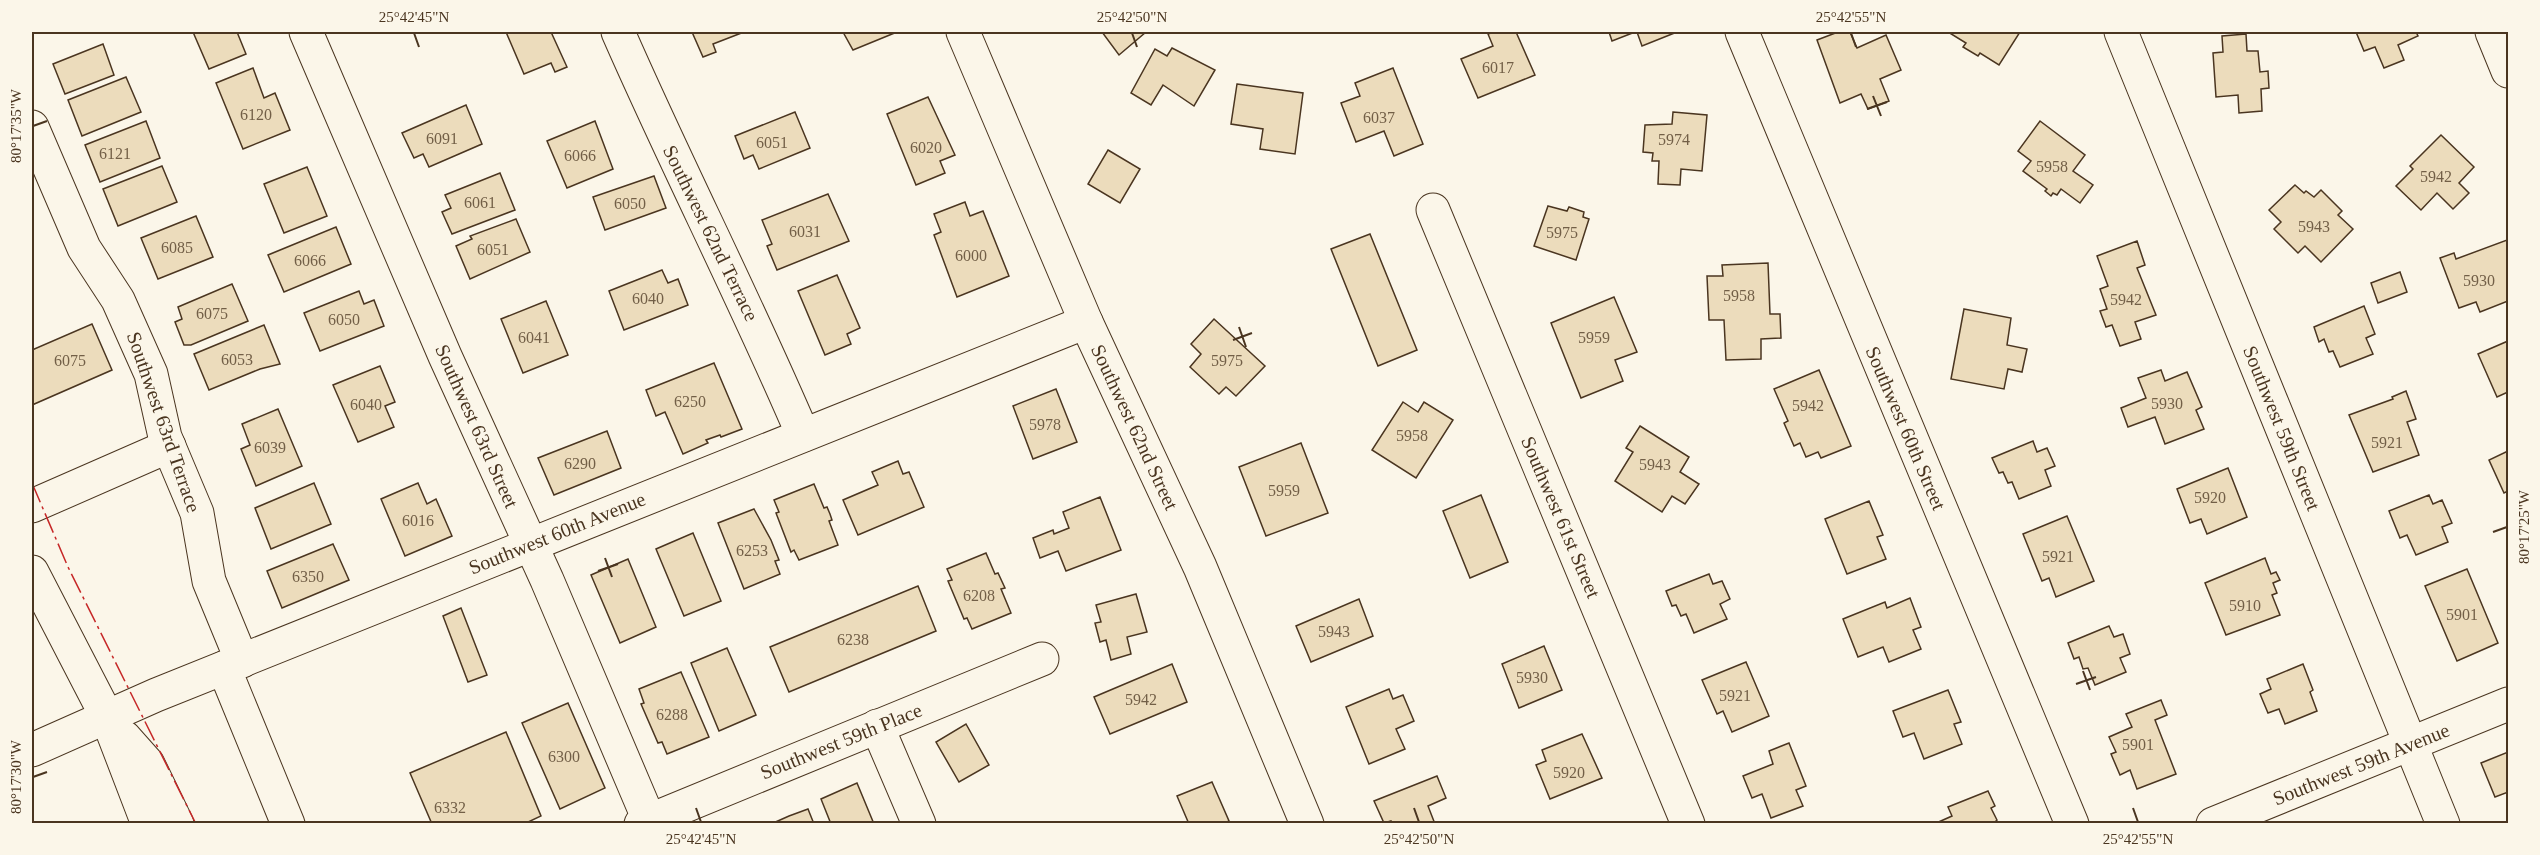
<svg xmlns="http://www.w3.org/2000/svg" width="2540" height="855" font-family="'Times New Roman',serif">
<style>
.building{fill:#ecdcbc;stroke:#4a3520;stroke-width:1.5}
.lines{fill:none;stroke-linecap:round;stroke-linejoin:round}
.minor-casing{stroke:#4a3520;stroke-width:35}
.minor{stroke:#fbf6e9;stroke-width:33}
.power{stroke:#c62828;stroke-width:1.5;stroke-dasharray:21 4.5 3 4.5;stroke-linecap:butt}
.ticks{fill:none;stroke:#4a3520;stroke-width:2}
.labels{text-anchor:middle;dominant-baseline:central;stroke-width:4.5;stroke-linejoin:round;paint-order:stroke}
.number-label{font-size:16px;fill:#725f47}
.street-label{font-size:20px;fill:#4a3520;stroke:#fbf6e9}
.neatline{fill:none;stroke:#4a3520;stroke-width:2}
.ticks-label{font-size:15px;text-anchor:middle;fill:#4a3520}
</style>
<rect width="100%" height="100%" fill="#fbf6e9"/>
<g class="building">
<polygon points="193,32 237,32 246,54 209,69"/>
<polygon points="506,32 551,32 567,67 555,72 551,63 524,74"/>
<polygon points="692,32 744,32 713,44 716,52 703,57"/>
<polygon points="843,32 897,32 853,50"/>
<polygon points="1102,32 1146,32 1119,55"/>
<polygon points="1494,32 1516,32 1535,75 1478,98 1461,59 1493,46 1488,34"/>
<polygon points="1609,32 1635,32 1612,41"/>
<polygon points="1637,32 1677,32 1642,46"/>
<polygon points="1838,32 1850,32 1857,48 1886,35 1901,70 1880,79 1889,101 1868,109 1861,94 1840,103 1817,40"/>
<polygon points="1948,32 2020,32 1999,65 1980,53 1978,56 1963,47 1966,43"/>
<polygon points="2356,32 2416,32 2418,36 2398,45 2404,60 2384,68 2375,47 2364,51"/>
<polygon points="2246,34 2247,51 2258,51 2260,72 2268,71 2269,88 2261,89 2262,111 2239,113 2238,95 2216,97 2213,53 2223,52 2222,36"/>
<polygon points="103,44 114,75 65,94 53,64"/>
<polygon points="1172,48 1215,70 1194,106 1163,85 1151,105 1131,93 1155,49 1167,56"/>
<polygon points="253,68 264,98 275,93 290,130 243,149 216,83"/>
<polygon points="1393,68 1423,144 1394,156 1384,131 1356,142 1341,103 1360,96 1355,83"/>
<polygon points="126,77 141,112 82,136 68,100"/>
<polygon points="1237,84 1303,93 1295,154 1260,149 1263,129 1231,124"/>
<polygon points="928,97 955,155 940,161 945,173 916,185 887,114"/>
<polygon points="466,105 482,144 429,167 423,154 414,158 402,133"/>
<polygon points="795,112 810,148 759,169 753,155 744,159 735,136"/>
<polygon points="1673,112 1707,115 1702,171 1681,169 1680,185 1658,184 1659,161 1652,161 1653,153 1643,152 1645,125 1672,124"/>
<polygon points="146,121 160,158 100,182 85,145"/>
<polygon points="595,121 613,169 567,188 547,141"/>
<polygon points="2040,121 2085,155 2073,171 2093,185 2080,203 2061,189 2057,195 2053,193 2051,196 2045,191 2047,189 2023,171 2031,161 2018,151"/>
<polygon points="2441,135 2474,167 2459,183 2469,193 2453,209 2437,193 2421,210 2396,186 2413,169 2410,166"/>
<polygon points="1108,150 1140,169 1120,203 1088,184"/>
<polygon points="162,166 177,202 118,226 103,189"/>
<polygon points="307,167 327,216 284,233 264,184"/>
<polygon points="500,173 515,210 452,234 442,212 451,208 445,195"/>
<polygon points="654,176 666,208 605,230 593,197"/>
<polygon points="2295,185 2304,193 2306,191 2314,197 2321,190 2342,211 2338,215 2353,229 2321,262 2305,246 2298,253 2274,229 2281,222 2269,210"/>
<polygon points="828,194 849,241 777,270 767,246 772,244 762,220"/>
<polygon points="965,202 970,216 983,211 1009,276 957,297 934,235 941,232 934,214"/>
<polygon points="1548,206 1567,211 1569,207 1584,212 1583,217 1589,219 1576,260 1534,246"/>
<polygon points="196,216 213,257 158,279 141,238"/>
<polygon points="516,219 530,252 470,279 456,246 472,239 470,236"/>
<polygon points="336,227 351,264 284,292 268,255"/>
<polygon points="1370,234 1417,350 1378,366 1331,249"/>
<polygon points="2507,240 2508,301 2480,312 2476,302 2459,308 2440,258 2454,253 2456,259"/>
<polygon points="2137,241 2145,265 2137,268 2156,315 2135,322 2141,339 2120,346 2112,325 2106,327 2100,311 2107,309 2100,289 2108,286 2097,256"/>
<polygon points="1768,263 1770,314 1780,314 1781,338 1761,339 1761,359 1726,360 1724,320 1709,320 1707,276 1723,276 1722,265"/>
<polygon points="662,270 668,283 678,279 688,305 624,330 609,291"/>
<polygon points="2400,272 2407,292 2378,303 2371,283"/>
<polygon points="837,275 860,328 847,334 851,344 825,355 798,291"/>
<polygon points="232,284 248,321 191,345 184,345 175,322 182,319 178,307"/>
<polygon points="359,291 364,304 374,300 384,326 320,351 304,313"/>
<polygon points="1614,297 1637,352 1615,360 1623,381 1581,398 1551,323"/>
<polygon points="546,301 568,355 523,373 501,319"/>
<polygon points="2364,306 2375,334 2366,338 2373,354 2340,367 2333,351 2329,352 2324,339 2319,342 2314,327"/>
<polygon points="1964,309 2011,318 2007,345 2027,349 2022,372 2008,369 2004,389 1951,379"/>
<polygon points="1214,319 1265,366 1236,396 1226,387 1219,394 1190,367 1201,354 1191,344"/>
<polygon points="92,324 112,370 32,405 32,350"/>
<polygon points="264,325 280,364 260,369 209,390 194,354"/>
<polygon points="2508,341 2508,392 2497,397 2478,354"/>
<polygon points="714,363 742,429 721,437 720,435 706,440 708,443 683,454 665,412 656,416 646,390"/>
<polygon points="380,366 395,402 385,406 394,427 358,442 333,385"/>
<polygon points="1819,370 1851,446 1821,458 1818,452 1806,457 1800,443 1794,446 1784,423 1788,421 1774,389"/>
<polygon points="2161,370 2165,381 2187,372 2202,407 2196,410 2204,429 2165,444 2155,417 2128,427 2121,408 2146,398 2138,378"/>
<polygon points="1056,389 1077,442 1033,459 1013,406"/>
<polygon points="2406,391 2416,419 2407,422 2419,455 2373,472 2349,415 2393,399 2392,397"/>
<polygon points="1403,402 1418,412 1424,402 1453,420 1416,478 1372,450"/>
<polygon points="278,409 302,466 256,486 241,449 250,445 242,424"/>
<polygon points="1640,426 1689,457 1680,472 1699,484 1685,504 1672,496 1662,512 1615,481 1633,452 1626,448"/>
<polygon points="607,431 621,468 554,495 538,458"/>
<polygon points="2033,441 2037,452 2047,448 2055,466 2045,470 2051,486 2019,499 2012,482 2008,483 2003,472 1999,473 1992,458"/>
<polygon points="1301,443 1328,513 1266,536 1239,467"/>
<polygon points="2508,451 2508,491 2504,493 2489,460"/>
<polygon points="898,461 903,474 909,472 924,507 858,535 843,500 878,485 872,472"/>
<polygon points="2228,468 2247,517 2207,534 2201,519 2190,523 2177,489"/>
<polygon points="314,483 331,524 271,549 255,508"/>
<polygon points="418,483 427,504 436,499 452,536 405,556 381,499"/>
<polygon points="814,484 824,508 827,507 830,514 832,520 829,521 838,545 799,560 794,550 791,552 776,513 779,512 774,500"/>
<polygon points="1481,495 1508,562 1470,578 1443,511"/>
<polygon points="2429,495 2433,504 2442,500 2452,523 2442,527 2448,542 2416,555 2407,535 2400,538 2389,511"/>
<polygon points="1100,497 1121,550 1066,571 1058,551 1040,558 1033,538 1053,530 1054,534 1069,528 1063,512"/>
<polygon points="1869,501 1883,535 1877,537 1886,559 1847,574 1825,519"/>
<polygon points="754,509 771,540 779,560 775,561 780,574 744,589 718,523"/>
<polygon points="2067,516 2094,581 2056,597 2049,578 2042,581 2023,534"/>
<polygon points="693,533 721,601 684,616 656,549"/>
<polygon points="333,544 349,580 282,608 267,571"/>
<polygon points="986,553 995,574 998,573 1005,588 1001,589 1011,613 972,629 967,618 964,619 948,581 952,580 947,569"/>
<polygon points="2265,558 2271,574 2276,572 2280,580 2273,583 2277,593 2272,595 2280,615 2226,635 2205,583"/>
<polygon points="628,559 656,627 620,643 591,575"/>
<polygon points="2467,569 2498,643 2457,661 2425,586"/>
<polygon points="1709,574 1713,584 1722,581 1730,599 1720,604 1727,619 1694,633 1686,614 1681,616 1676,605 1672,606 1666,591"/>
<polygon points="918,586 936,631 789,692 770,647"/>
<polygon points="1136,594 1147,632 1127,637 1131,654 1111,660 1106,640 1100,642 1095,623 1101,622 1096,605"/>
<polygon points="1910,598 1921,627 1913,630 1921,649 1889,662 1883,647 1858,657 1843,619 1885,602 1887,608"/>
<polygon points="1359,599 1373,636 1311,662 1296,626"/>
<polygon points="461,608 487,675 468,682 443,616"/>
<polygon points="2109,626 2114,637 2123,634 2130,654 2120,658 2126,672 2095,685 2088,668 2083,669 2079,657 2074,659 2068,643"/>
<polygon points="1544,646 1562,690 1519,708 1502,664"/>
<polygon points="727,648 756,715 719,731 691,663"/>
<polygon points="1746,662 1769,716 1732,732 1723,711 1717,714 1702,680"/>
<polygon points="1172,664 1187,702 1110,734 1094,697"/>
<polygon points="2303,664 2313,690 2310,692 2317,711 2285,724 2279,709 2268,713 2260,694 2271,689 2267,679"/>
<polygon points="681,672 709,737 667,754 662,742 658,743 641,704 644,703 639,689"/>
<polygon points="1389,689 1393,699 1403,695 1414,721 1396,729 1405,749 1369,764 1346,707"/>
<polygon points="1948,690 1961,722 1954,724 1962,744 1924,759 1914,733 1903,737 1893,711"/>
<polygon points="2161,700 2167,715 2155,720 2176,774 2137,789 2130,770 2120,775 2111,754 2116,752 2109,737 2132,727 2126,714"/>
<polygon points="568,703 605,788 560,809 522,723"/>
<polygon points="966,724 989,765 959,782 936,742"/>
<polygon points="506,732 541,816 524,824 432,824 410,773"/>
<polygon points="1582,734 1602,778 1550,799 1536,765 1546,761 1542,750"/>
<polygon points="1789,743 1806,786 1796,790 1803,806 1771,818 1762,794 1752,798 1743,776 1773,764 1769,751"/>
<polygon points="2508,752 2508,794 2508,792 2495,797 2481,763"/>
<polygon points="1437,776 1446,798 1428,806 1435,824 1392,824 1391,821 1384,823 1374,801"/>
<polygon points="1212,782 1229,821 1223,824 1189,824 1177,796"/>
<polygon points="857,783 874,824 831,824 821,799"/>
<polygon points="1988,791 1995,806 1991,808 1997,820 1993,824 1934,824 1952,816 1948,807"/>
<polygon points="808,809 814,824 771,824 789,816"/>
</g>
<g class="lines">
<defs>
<g id="minor">
<polyline points="306,32 445,356 547,580 649,820"/>
<path d="M618,32C677,167 745,299 803,435"/>
<polyline points="963,32 1086,322 1200,567 1307,824"/>
<polyline points="1742,32 2072,824"/>
<polyline points="2121,32 2443,824"/>
<polyline points="2492,32 2508,71"/>
<polyline points="32,127 84,248 118,300 151,374 165,437 197,513 209,581 242,661"/>
<polyline points="1433,210 1688,824"/>
<polyline points="32,506 169,446"/>
<polyline points="32,572 107,717 148,824"/>
<polyline points="224,668 288,824"/>
<polyline points="877,726 919,824"/>
<polyline points="124,737 148,764 177,824"/>
<polyline points="32,750 156,695 1086,322"/>
<polyline points="641,824 1042,659"/>
<polyline points="2213,824 2508,704"/>
</g>
</defs>
<use href="#minor" class="minor-casing"/>
<use href="#minor" class="minor"/>
<polyline class="power" points="32,483 68,567 196,824"/>
</g>
<path class="ticks" d="M414,33L419,47M1132,33L1137,47M1851,33L1856,47M1873,96L1881,116M1867,109L1887,102M33,126L47,121M1239,327L1246,347M1233,340L1252,333M2493,532L2507,527M605,558L612,577M598,571L618,564M2083,671L2090,690M2076,684L2096,677M33,777L47,772M696,808L701,822M1414,808L1419,822M2133,808L2138,822"/>
<g class="labels">
<g class="number-label">
<text x="1498" y="67">6017</text>
<text x="256" y="114">6120</text>
<text x="1379" y="117">6037</text>
<text x="442" y="138">6091</text>
<text x="1674" y="139">5974</text>
<text x="772" y="142">6051</text>
<text x="926" y="147">6020</text>
<text x="115" y="153">6121</text>
<text x="580" y="155">6066</text>
<text x="2052" y="166">5958</text>
<text x="2436" y="176">5942</text>
<text x="480" y="202">6061</text>
<text x="630" y="203">6050</text>
<text x="2314" y="226">5943</text>
<text x="805" y="231">6031</text>
<text x="1562" y="232">5975</text>
<text x="177" y="247">6085</text>
<text x="493" y="249">6051</text>
<text x="971" y="255">6000</text>
<text x="310" y="260">6066</text>
<text x="2479" y="280">5930</text>
<text x="1739" y="295">5958</text>
<text x="648" y="298">6040</text>
<text x="2126" y="299">5942</text>
<text x="212" y="313">6075</text>
<text x="344" y="319">6050</text>
<text x="534" y="337">6041</text>
<text x="1594" y="337">5959</text>
<text x="237" y="359">6053</text>
<text x="70" y="360">6075</text>
<text x="1227" y="360">5975</text>
<text x="690" y="401">6250</text>
<text x="2167" y="403">5930</text>
<text x="366" y="404">6040</text>
<text x="1808" y="405">5942</text>
<text x="1045" y="424">5978</text>
<text x="1412" y="435">5958</text>
<text x="2387" y="442">5921</text>
<text x="270" y="447">6039</text>
<text x="580" y="463">6290</text>
<text x="1655" y="464">5943</text>
<text x="1284" y="490">5959</text>
<text x="2210" y="497">5920</text>
<text x="418" y="520">6016</text>
<text x="752" y="550">6253</text>
<text x="2058" y="556">5921</text>
<text x="308" y="576">6350</text>
<text x="979" y="595">6208</text>
<text x="2245" y="605">5910</text>
<text x="2462" y="614">5901</text>
<text x="1334" y="631">5943</text>
<text x="853" y="639">6238</text>
<text x="1532" y="677">5930</text>
<text x="1735" y="695">5921</text>
<text x="1141" y="699">5942</text>
<text x="672" y="714">6288</text>
<text x="2138" y="744">5901</text>
<text x="564" y="756">6300</text>
<text x="1569" y="772">5920</text>
<text x="450" y="807">6332</text>
</g>
<g class="street-label">
<text transform="translate(711 233) rotate(64)">Southwest 62nd Terrace</text>
<text transform="translate(164 422) rotate(71)">Southwest 63rd Terrace</text>
<text transform="translate(477 426) rotate(66)">Southwest 63rd Street</text>
<text transform="translate(1135 427) rotate(65)">Southwest 62nd Street</text>
<text transform="translate(1906 428) rotate(67)">Southwest 60th Street</text>
<text transform="translate(2282 428) rotate(68)">Southwest 59th Street</text>
<text transform="translate(1561 517) rotate(67)">Southwest 61st Street</text>
<text transform="translate(557 533) rotate(-22)">Southwest 60th Avenue</text>
<text transform="translate(841 741) rotate(-22)">Southwest 59th Place</text>
<text transform="translate(2361 764) rotate(-22)">Southwest 59th Avenue</text>
</g>
</g>
<rect width="2540" height="855" fill="none" stroke="#fbf6e9" stroke-width="66"/>
<rect x="33" y="33" width="2474" height="789" class="neatline"/>
<g class="ticks-label">
<text x="414" y="22">25°42'45"N</text>
<text x="1132" y="22">25°42'50"N</text>
<text x="1851" y="22">25°42'55"N</text>
<text transform="translate(16 126) rotate(-90)" y="5">80°17'35"W</text>
<text transform="translate(2524 527) rotate(-90)" y="5">80°17'25"W</text>
<text transform="translate(16 777) rotate(-90)" y="5">80°17'30"W</text>
<text x="701" y="844">25°42'45"N</text>
<text x="1419" y="844">25°42'50"N</text>
<text x="2138" y="844">25°42'55"N</text>
</g>
</svg>
